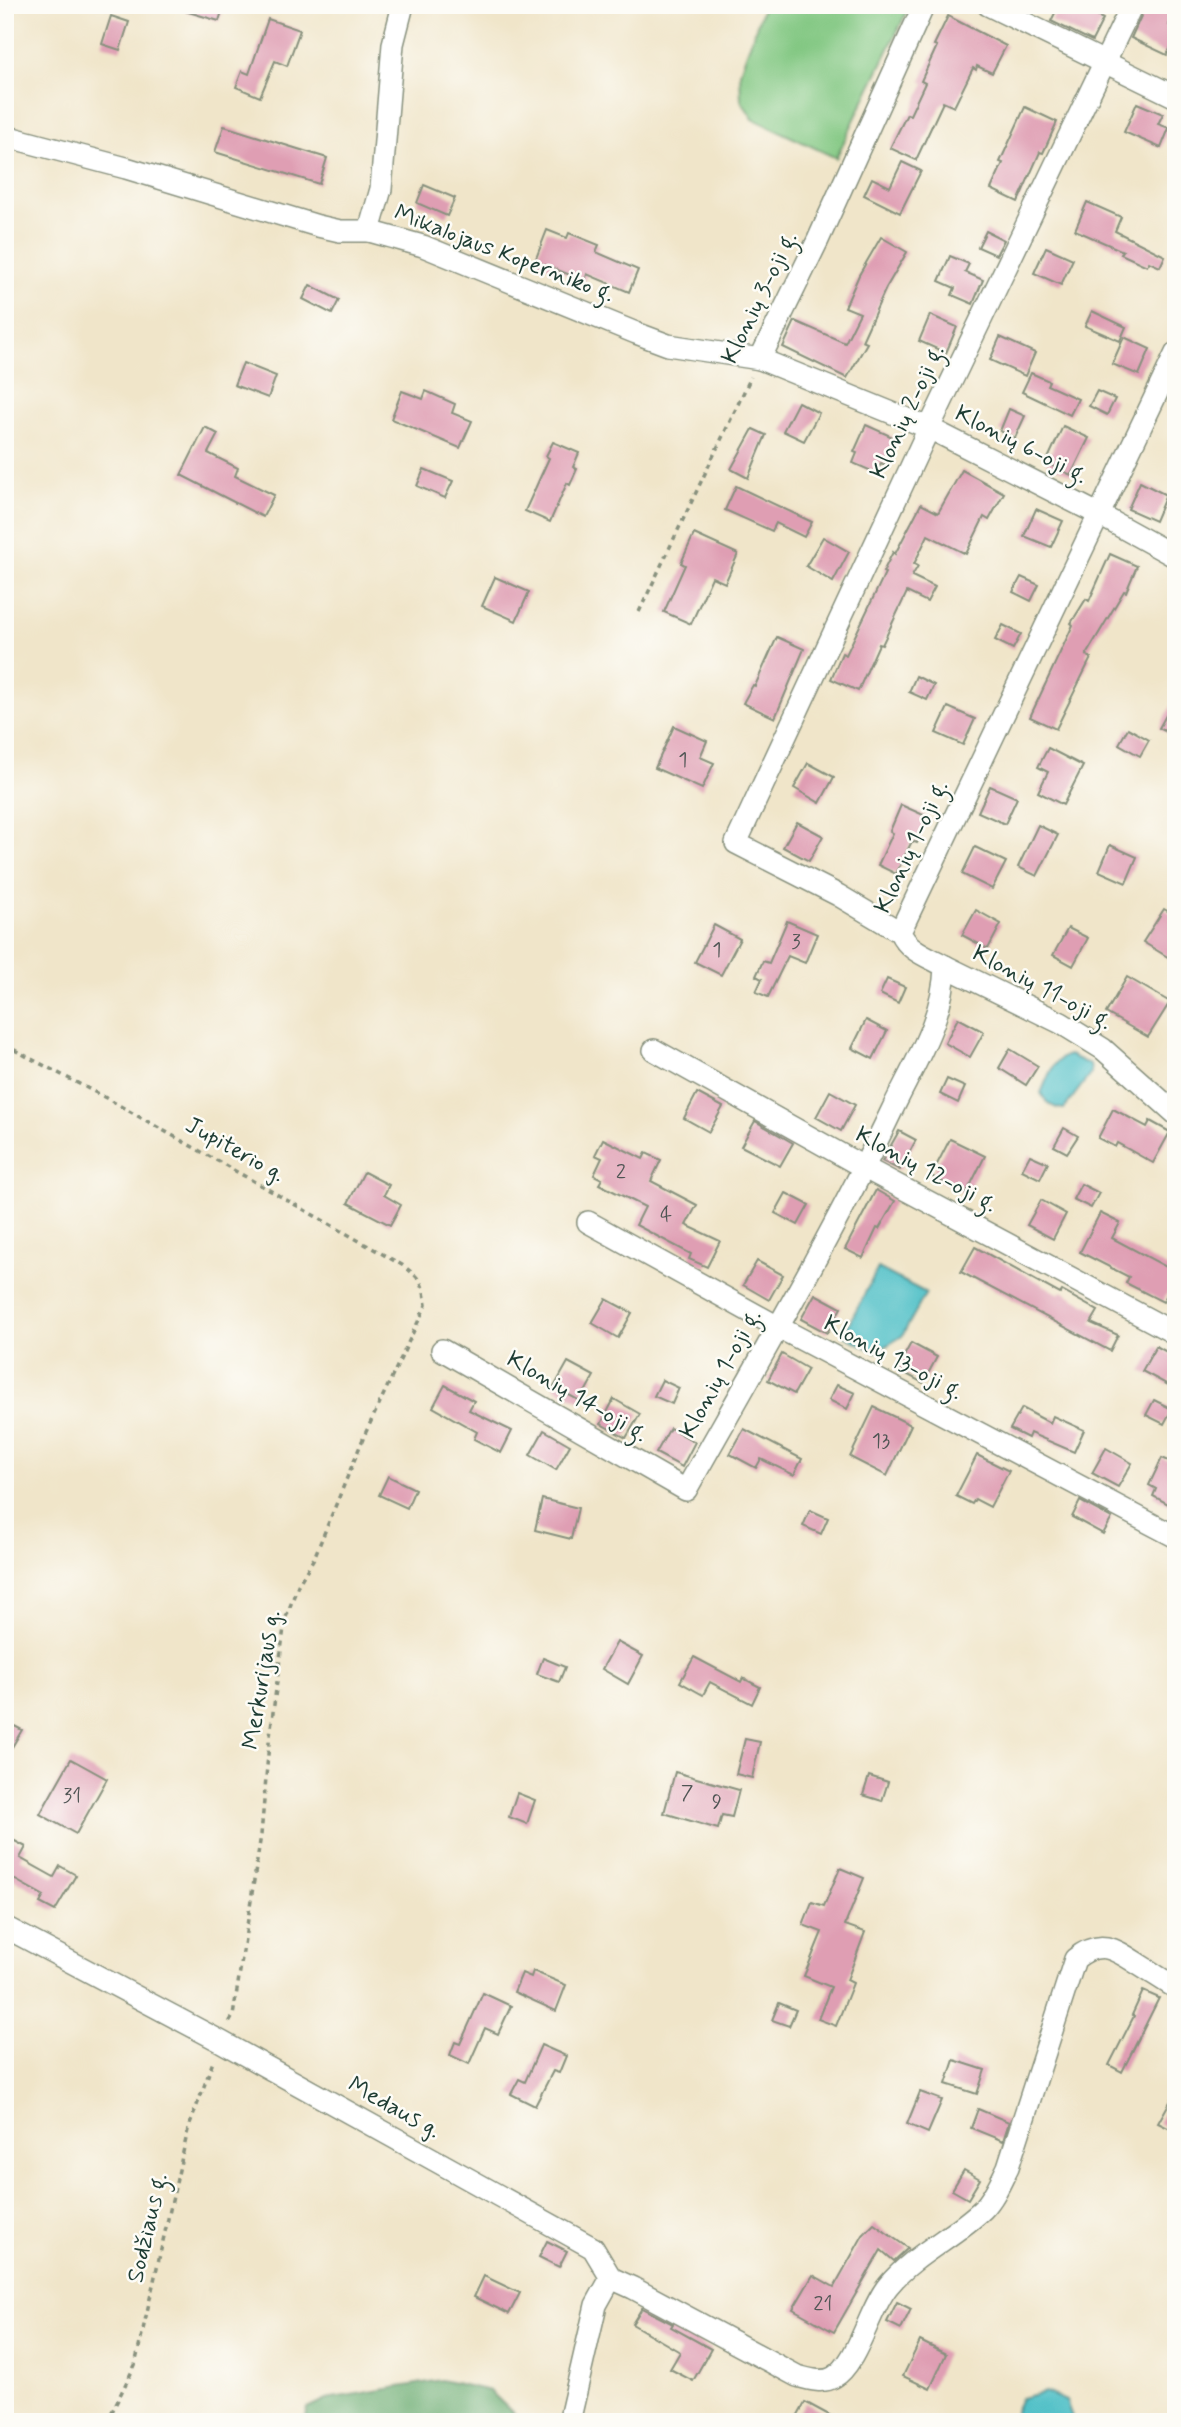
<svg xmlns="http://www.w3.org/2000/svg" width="1181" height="2427" font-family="Mynerve,sans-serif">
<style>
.green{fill:#83c883;stroke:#51825c;stroke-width:2}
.forest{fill:#6aac71;stroke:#447452;stroke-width:2}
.water{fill:#53c1c8;stroke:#397f7e;stroke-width:2}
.building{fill:#df9eb3}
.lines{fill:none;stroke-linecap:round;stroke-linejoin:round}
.minor-casing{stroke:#88917e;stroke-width:24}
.path{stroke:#88917e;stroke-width:3.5;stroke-dasharray:5 5;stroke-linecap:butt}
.minor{stroke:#fff;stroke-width:21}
.rail{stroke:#1f3d34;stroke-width:5;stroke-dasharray:10 5;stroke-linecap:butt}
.labels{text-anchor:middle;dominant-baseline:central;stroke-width:5;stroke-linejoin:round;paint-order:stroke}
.number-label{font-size:21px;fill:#4f5554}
.street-label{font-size:24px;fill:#1f3d34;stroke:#fdfcf7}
</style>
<rect width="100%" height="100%" fill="#fdfcf7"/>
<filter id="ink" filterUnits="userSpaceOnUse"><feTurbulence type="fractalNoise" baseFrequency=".0143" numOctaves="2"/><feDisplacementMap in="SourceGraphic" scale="14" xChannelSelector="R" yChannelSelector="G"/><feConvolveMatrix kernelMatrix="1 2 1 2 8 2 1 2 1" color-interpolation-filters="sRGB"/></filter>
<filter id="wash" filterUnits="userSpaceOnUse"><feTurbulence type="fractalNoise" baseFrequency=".00686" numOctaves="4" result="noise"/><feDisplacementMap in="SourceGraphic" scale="28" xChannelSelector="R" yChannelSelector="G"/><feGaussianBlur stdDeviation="1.57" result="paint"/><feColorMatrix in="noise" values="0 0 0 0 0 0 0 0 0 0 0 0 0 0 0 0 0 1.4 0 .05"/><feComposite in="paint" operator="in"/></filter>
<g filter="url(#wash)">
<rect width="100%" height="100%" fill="#f0e5c9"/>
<polygon class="green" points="764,5 910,5 836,158 753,119 741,100 740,72"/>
<polygon class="forest" points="441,2380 490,2391 518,2418 518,2422 305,2422 308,2408 327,2399"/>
<g class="water">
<path d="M1069,1055L1090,1065L1091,1073L1064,1109C1052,1108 1046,1103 1041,1093C1048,1078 1052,1059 1069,1055Z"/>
<polygon points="878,1268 926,1293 902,1336 876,1352 843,1335"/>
<polygon points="1045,2392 1066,2401 1072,2417 1070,2422 1016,2422 1015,2411 1021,2398"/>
</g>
<g id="blocks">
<g class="building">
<polygon points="178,5 224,5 219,21 178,9"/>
<polygon points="1059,5 1076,5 1103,19 1092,41 1051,21"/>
<polygon points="1146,5 1176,5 1169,25 1176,29 1176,37 1167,55 1131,38"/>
<polygon points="111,16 129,22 120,50 102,44"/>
<polygon points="948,16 1006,46 992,73 977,66 976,70 973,68 954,107 943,102 916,160 890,148 907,114 910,115 925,83 921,81 937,46 934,45"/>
<polygon points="268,19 300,30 287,66 275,61 260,97 236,87 242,71 249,74"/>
<polygon points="1137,103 1163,114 1158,124 1169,128 1161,148 1124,132"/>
<polygon points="1025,107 1057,122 1043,153 1040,152 1018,202 991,189 1003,163 1000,162"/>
<polygon points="224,126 327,158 319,184 215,152"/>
<polygon points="902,162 921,171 900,213 864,195 872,178 890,187"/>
<polygon points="424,185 455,198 447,216 417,203"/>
<polygon points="1087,202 1121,217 1115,231 1165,256 1160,267 1149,262 1147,266 1121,254 1123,251 1075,230"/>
<polygon points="547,230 567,238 569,233 599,245 596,252 638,270 629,292 587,274 585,281 535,261"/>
<polygon points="986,231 1004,240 996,255 978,247"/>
<polygon points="881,237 907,252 886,288 862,341 867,343 847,378 783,347 795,321 845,343 860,313 845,307 859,275"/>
<polygon points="1046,247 1073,259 1061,285 1034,273"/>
<polygon points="950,256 969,264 965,272 983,280 973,304 952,295 955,288 939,281"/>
<polygon points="310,285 339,300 332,314 303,299"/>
<polygon points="1092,311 1126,327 1120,341 1085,326"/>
<polygon points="930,315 957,327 946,353 919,341"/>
<polygon points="1000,337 1035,353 1025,376 990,360"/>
<polygon points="1124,337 1150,349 1139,375 1112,364"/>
<polygon points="243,363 276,376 268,398 234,385"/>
<polygon points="1031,373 1049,381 1047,385 1078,399 1070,415 1022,392"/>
<polygon points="402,391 423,399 426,391 455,404 452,413 472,421 460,448 391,419"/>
<polygon points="1097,391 1115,399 1107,415 1089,406"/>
<polygon points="798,402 819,413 804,441 783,431"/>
<polygon points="1009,409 1025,416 1015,438 1000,431"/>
<polygon points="866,425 897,439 885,465 881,463 876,473 853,463 857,453 854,452"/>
<polygon points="1063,426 1089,438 1071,475 1046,463"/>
<polygon points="205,427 218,434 208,453 238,468 235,476 274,495 263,517 181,475"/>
<polygon points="753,429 766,435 748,478 731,469"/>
<polygon points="553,442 579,453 573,467 577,469 570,485 567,483 550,522 525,511 549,458 546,456"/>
<polygon points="424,469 453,481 445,498 417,486"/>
<polygon points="962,470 1004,493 989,520 984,517 966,554 928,535 914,564 918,566 912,576 935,587 927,602 907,592 882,645 879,644 858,691 831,679 842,653 846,655 885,573 883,572 893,552 895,554 921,504 938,513"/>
<polygon points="1140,482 1166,495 1155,521 1128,509"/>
<polygon points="736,486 812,522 804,537 776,523 772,531 725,510"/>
<polygon points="1036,509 1063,521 1051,547 1024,536"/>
<polygon points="694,534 738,554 725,583 712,577 691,624 664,612 685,565 681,563"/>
<polygon points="823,537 849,552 833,582 806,566"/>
<polygon points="1110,554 1137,566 1126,592 1124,591 1086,655 1091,658 1056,729 1030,717 1073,625 1071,623 1086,599 1089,601"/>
<polygon points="495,577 529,592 516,621 482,606"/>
<polygon points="1021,577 1039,585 1031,601 1013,592"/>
<polygon points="1003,625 1021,634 1013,649 995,640"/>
<polygon points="777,637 804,649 775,718 743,703 753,685 755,686"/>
<polygon points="916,676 934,685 927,700 909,692"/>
<polygon points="1176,697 1176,737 1159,728"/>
<polygon points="948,707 975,719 963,745 936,733"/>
<polygon points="674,726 707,741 700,757 714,763 702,789 655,768"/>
<polygon points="1128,728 1149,740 1140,756 1119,744"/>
<polygon points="1048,748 1083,766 1063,805 1038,792 1048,772 1038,767"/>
<polygon points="808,763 834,777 820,803 794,788"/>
<polygon points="990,786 1017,798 1005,824 978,812"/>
<polygon points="901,805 928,817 917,843 912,841 896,874 878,865 893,833 890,831"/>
<polygon points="797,822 823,836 809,861 783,847"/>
<polygon points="1038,825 1058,835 1037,876 1018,867"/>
<polygon points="1110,845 1137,857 1126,883 1099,871"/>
<polygon points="975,847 1006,862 992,889 962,874"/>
<polygon points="1164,909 1176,916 1176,962 1143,942"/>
<polygon points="976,910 1001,924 988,949 962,935"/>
<polygon points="787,921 817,934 805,963 788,956 768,997 756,992 762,979 756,976 763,961 769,963"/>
<polygon points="714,925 740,939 721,975 695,962"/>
<polygon points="1068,928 1088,938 1073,966 1053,955"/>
<polygon points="1127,977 1170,1002 1148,1037 1106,1013"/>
<polygon points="887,979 905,987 898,1003 880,994"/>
<polygon points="958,1018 984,1032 970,1057 945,1043"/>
<polygon points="866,1020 887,1031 873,1059 852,1048"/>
<polygon points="1010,1049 1038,1066 1026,1085 999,1068"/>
<polygon points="947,1079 965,1087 958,1103 940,1094"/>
<polygon points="830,1091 855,1105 841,1131 816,1117"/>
<polygon points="697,1093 723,1107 709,1132 684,1118"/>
<polygon points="1113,1109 1147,1127 1150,1121 1170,1132 1153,1163 1117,1143 1115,1147 1098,1138"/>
<polygon points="755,1121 793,1143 780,1166 741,1146"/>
<polygon points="1064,1128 1078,1136 1067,1153 1054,1146"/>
<polygon points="899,1131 916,1140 900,1170 882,1161"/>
<polygon points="603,1139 643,1159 646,1153 661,1160 651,1181 697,1205 686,1225 720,1241 707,1267 689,1259 691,1254 636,1225 645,1207 599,1184 602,1179 594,1175 602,1158 595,1155"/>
<polygon points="950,1139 985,1156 966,1194 931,1176"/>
<polygon points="1030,1155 1048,1163 1040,1179 1022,1170"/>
<polygon points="364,1172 389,1185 384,1195 401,1205 390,1225 348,1203"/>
<polygon points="1081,1184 1099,1193 1091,1208 1073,1199"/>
<polygon points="876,1190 895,1201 879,1229 877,1228 863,1258 845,1249"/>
<polygon points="786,1193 809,1205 798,1225 775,1213"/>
<polygon points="1041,1200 1066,1214 1053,1239 1027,1225"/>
<polygon points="1100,1213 1120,1223 1112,1238 1176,1272 1176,1277 1163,1302 1126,1283 1129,1277 1080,1252"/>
<polygon points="975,1247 1060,1294 1062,1291 1098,1311 1091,1323 1118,1335 1110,1351 961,1272"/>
<polygon points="757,1261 783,1275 769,1300 743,1285"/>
<polygon points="815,1294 841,1308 827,1333 801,1319"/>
<polygon points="606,1299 632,1313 618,1338 592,1323"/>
<polygon points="911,1343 937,1357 923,1383 897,1369"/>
<polygon points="1156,1346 1176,1357 1176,1370 1168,1385 1142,1371"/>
<polygon points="782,1354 808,1369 794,1394 768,1380"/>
<polygon points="568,1362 594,1376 580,1401 554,1387"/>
<polygon points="662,1380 679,1388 672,1404 654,1396"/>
<polygon points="445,1385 474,1401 469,1410 512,1431 501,1453 474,1439 477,1432 433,1407"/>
<polygon points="837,1385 855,1393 847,1409 829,1400"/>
<polygon points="614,1399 640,1414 626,1438 601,1424"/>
<polygon points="1154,1400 1172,1409 1164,1424 1146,1415"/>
<polygon points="874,1407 911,1425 887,1476 850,1457"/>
<polygon points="1022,1408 1050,1423 1053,1416 1084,1430 1074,1452 1030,1433 1028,1438 1010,1429"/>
<polygon points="670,1428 695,1442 682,1467 656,1453"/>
<polygon points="744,1429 802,1459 794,1475 761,1459 756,1468 730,1454"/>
<polygon points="544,1430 570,1445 556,1470 530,1455"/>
<polygon points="1106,1448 1132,1463 1118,1487 1092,1473"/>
<polygon points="977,1455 1009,1471 990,1507 975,1499 972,1504 956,1496"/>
<polygon points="1162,1458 1176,1464 1176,1494 1170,1505 1153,1496 1156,1489 1149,1485"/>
<polygon points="388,1476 415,1489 407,1508 379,1495"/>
<polygon points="542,1499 578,1508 571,1539 535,1530"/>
<polygon points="1080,1501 1112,1518 1103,1534 1072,1517"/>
<polygon points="810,1510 828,1518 821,1534 803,1526"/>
<polygon points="617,1642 643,1656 628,1684 602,1669"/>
<polygon points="694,1657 741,1682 743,1678 760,1687 752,1704 710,1682 703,1695 680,1682"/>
<polygon points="543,1658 565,1667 559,1682 537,1674"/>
<polygon points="5,1721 22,1730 5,1759"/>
<polygon points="745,1739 760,1742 752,1778 736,1774"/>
<polygon points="71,1759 107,1779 76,1834 40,1814"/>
<polygon points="675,1772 739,1790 732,1817 722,1815 718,1829 664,1813"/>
<polygon points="869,1776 888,1782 882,1801 863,1795"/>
<polygon points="517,1793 535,1800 527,1824 509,1817"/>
<polygon points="11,1839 26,1847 20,1858 54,1877 60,1866 76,1875 55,1911 40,1903 44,1896 10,1877 5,1886 5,1849"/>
<polygon points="840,1868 864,1878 845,1925 865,1932 847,1980 853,1983 836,2026 818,2019 831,1987 804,1976 822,1932 803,1925 812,1902 824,1906"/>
<polygon points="533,1971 566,1985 556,2011 514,1992 522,1973 531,1977"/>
<polygon points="1143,1991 1159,1998 1122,2072 1109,2065 1134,2016 1132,2015"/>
<polygon points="483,1993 511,2006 498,2034 485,2028 469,2064 450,2055 455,2042 460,2044"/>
<polygon points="779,2003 796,2010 789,2026 772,2020"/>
<polygon points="541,2045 566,2056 559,2073 553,2071 535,2106 511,2094 519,2079 525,2082"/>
<polygon points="954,2060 985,2070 977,2094 946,2084"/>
<polygon points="1176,2091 1176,2132 1158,2123"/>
<polygon points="920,2092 942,2100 928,2133 907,2124"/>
<polygon points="978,2109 1009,2122 1003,2141 971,2128"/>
<polygon points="964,2170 980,2179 968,2199 952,2190"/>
<polygon points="874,2224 908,2248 894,2261 881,2250 834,2332 793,2309 813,2275 834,2287 863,2235"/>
<polygon points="547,2241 567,2251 559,2267 539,2257"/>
<polygon points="484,2276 520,2293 509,2314 474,2297"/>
<polygon points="897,2302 911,2309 901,2329 887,2322"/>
<polygon points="642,2308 673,2324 671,2327 711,2349 693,2381 670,2369 680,2352 632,2324"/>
<polygon points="920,2341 946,2354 930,2389 903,2376"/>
<polygon points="805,2402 842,2422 794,2422"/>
</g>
</g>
</g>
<g filter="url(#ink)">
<use href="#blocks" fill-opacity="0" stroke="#88917e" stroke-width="2"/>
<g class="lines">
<defs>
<g id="minor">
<polyline points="988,5 1176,97"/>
<polyline points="5,136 126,168 318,226 340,231 369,231 423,246 636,333 668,345 760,359 929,428 1098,514 1176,557"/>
<polyline points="369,231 381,189 393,44 403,5"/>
<polyline points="760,359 818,240 924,5"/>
<polyline points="900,932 838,895 736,843 929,428 1132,5"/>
<polyline points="945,966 1061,1023 1103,1049 1176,1114"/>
<polyline points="654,1050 865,1168 1176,1334"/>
<polyline points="588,1222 778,1327 1176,1537"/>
<path d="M442,1350L686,1490C757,1364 830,1240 892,1110C914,1064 944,1018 945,966C929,957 907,950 900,932L1176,353"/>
<polyline points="5,1927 220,2041 593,2248 611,2278"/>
<path d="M611,2278L633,2288L797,2376C808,2379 823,2384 834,2377C858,2363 869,2309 888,2286C914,2254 954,2237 983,2209C994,2198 1001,2181 1008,2167L1075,1959C1100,1938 1115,1949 1138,1964C1151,1972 1163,1980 1176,1988"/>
<polyline points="569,2422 596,2305 611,2278"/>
</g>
</defs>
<use href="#minor" class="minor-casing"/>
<g class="path">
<polyline points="639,612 751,377"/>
<path d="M5,1045L106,1098L402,1265C421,1279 423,1282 426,1305L365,1434L314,1558L298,1585L285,1620L269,1743L261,1835L233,2016L229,2023"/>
<polyline points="107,2422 135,2365 188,2130 214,2059"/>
</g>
<use href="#minor" class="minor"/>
<polyline class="rail" points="1173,2422 1176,2418"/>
</g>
</g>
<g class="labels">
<g class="number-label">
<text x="683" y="760">1</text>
<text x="796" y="942">3</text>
<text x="717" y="950">1</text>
<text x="621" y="1172">2</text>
<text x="666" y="1215">4</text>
<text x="881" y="1441">13</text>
<text x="687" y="1793">7</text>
<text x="72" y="1796">31</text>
<text x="717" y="1802">9</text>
<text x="823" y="2304">21</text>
</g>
<g class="street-label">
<text transform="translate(504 254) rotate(21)">Mikalojaus Koperniko g.</text>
<text transform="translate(760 298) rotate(-64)">Klonių 3-oji g.</text>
<text transform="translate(908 412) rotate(-65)">Klonių 2-oji g.</text>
<text transform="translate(1021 445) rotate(27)">Klonių 6-oji g.</text>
<text transform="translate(912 847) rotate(-65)">Klonių 1-oji g.</text>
<text transform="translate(1042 988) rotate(28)">Klonių 11-oji g.</text>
<text transform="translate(235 1150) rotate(29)">Jupiterio g.</text>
<text transform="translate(926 1170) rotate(28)">Klonių 12-oji g.</text>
<text transform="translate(893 1358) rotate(28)">Klonių 13-oji g.</text>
<text transform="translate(721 1374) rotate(-61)">Klonių 1-oji g.</text>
<text transform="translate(577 1397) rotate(30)">Klonių 14-oji g.</text>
<text transform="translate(262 1680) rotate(-81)">Merkurijaus g.</text>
<text transform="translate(394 2108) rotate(29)">Medaus g.</text>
<text transform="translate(148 2228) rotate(-77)">Sodžiaus g.</text>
</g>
</g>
<rect width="1181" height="2427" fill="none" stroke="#fdfcf7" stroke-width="28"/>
</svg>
